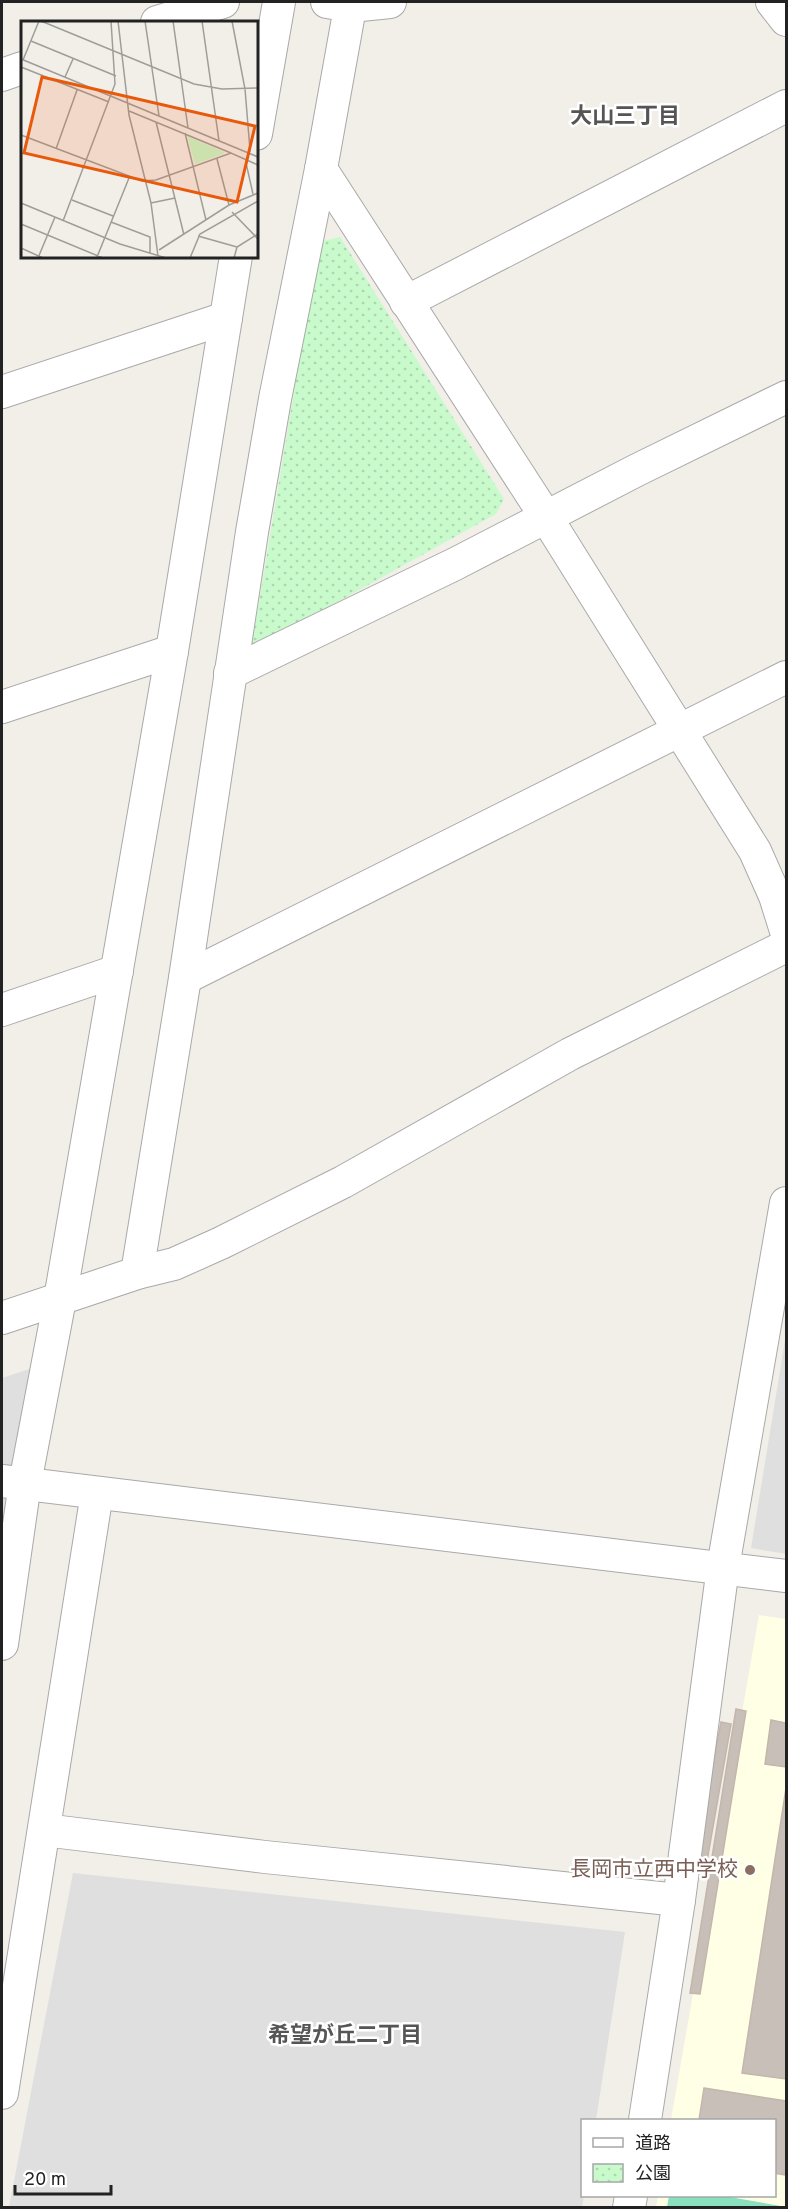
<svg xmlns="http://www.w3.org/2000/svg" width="788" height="2209" font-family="Overpass,'Noto Sans JP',sans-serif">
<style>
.residential{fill:#e0dfdf}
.education{fill:#ffffe5}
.park{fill:url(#park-dots)}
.pitch{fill:#88e0be}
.building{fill:#c7bfb8;stroke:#c4b6ab;stroke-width:1.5}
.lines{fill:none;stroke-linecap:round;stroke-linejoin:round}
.minor-casing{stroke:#a9a9a9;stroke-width:34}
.minor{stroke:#fff;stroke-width:32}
.education-dot{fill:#8d6e63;stroke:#fff;stroke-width:2}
.labels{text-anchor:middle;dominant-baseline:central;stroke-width:5;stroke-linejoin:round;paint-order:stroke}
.education-label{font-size:21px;fill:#785e54;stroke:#fff;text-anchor:end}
.neighbourhood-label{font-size:22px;font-weight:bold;fill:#555;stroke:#fff}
.inset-road{fill:none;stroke:#9f9d99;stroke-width:1.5}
.view{fill:#e8590c;fill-opacity:0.15;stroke:#e8590c;stroke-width:3}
.inset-edge{fill:none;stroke:#222;stroke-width:3}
</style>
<defs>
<pattern id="park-dots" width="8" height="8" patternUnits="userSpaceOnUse" patternTransform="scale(1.5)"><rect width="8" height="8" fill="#c8facc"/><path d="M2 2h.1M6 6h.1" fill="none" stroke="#acd6af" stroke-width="1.8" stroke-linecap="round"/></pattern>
</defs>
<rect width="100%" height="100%" fill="#f2efe9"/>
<g class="residential">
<polygon points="786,1334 786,1554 751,1548"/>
<polygon points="39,1366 2,1594 2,1378"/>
<polygon points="73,1873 625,1932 596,2120 582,2120 582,2196 584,2196 582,2207 9,2207"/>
</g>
<polygon class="education" points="759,1615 786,1619 786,2207 656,2208 658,2196 774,2196 774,2120 671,2120"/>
<polygon class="park" points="340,237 504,499 496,514 251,650 319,242"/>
<polygon class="pitch" points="669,2196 724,2196 786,2207 667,2207"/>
<g class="building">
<polygon points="736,1709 746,1711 700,1994 690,1993"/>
<polygon points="771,1720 786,1723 786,1767 765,1764"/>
<polygon points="721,1722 731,1724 706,1867 695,1865"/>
<polygon points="786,1788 786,2079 742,2073"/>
<polygon points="704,2088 786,2101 786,2175 774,2173 774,2120 699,2120"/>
</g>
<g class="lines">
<defs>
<g id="minor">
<polyline points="327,2 351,6 390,2"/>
<polyline points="351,2 321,169 546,517 755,851 775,896 786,931"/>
<polyline points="772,2 786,20"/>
<polyline points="157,22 223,2"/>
<polyline points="2,75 22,68"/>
<polyline points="256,134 279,2"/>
<polyline points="406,302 786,106"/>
<polyline points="2,392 226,318"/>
<polyline points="230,673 455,564 637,470 786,397"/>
<polyline points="2,707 172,651"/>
<polyline points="185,978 786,677"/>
<polyline points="2,1010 117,971"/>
<polyline points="137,1273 185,978 252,532 275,399 321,169"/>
<polyline points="2,1318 137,1273 174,1264 221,1243 343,1182 570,1054 786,946"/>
<polyline points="2,1481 786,1576"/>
<polyline points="2,1644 25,1483 60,1299 172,651 236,256"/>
<polyline points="44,1830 265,1857 679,1900"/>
<polyline points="2,2093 97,1493"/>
<polyline points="645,2120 679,1900 723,1567 786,1203"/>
<polyline points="629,2208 631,2196"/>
</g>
</defs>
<use href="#minor" class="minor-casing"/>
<use href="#minor" class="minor"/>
</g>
<circle class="education-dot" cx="750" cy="1870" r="6"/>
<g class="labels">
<g class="education-label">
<text x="738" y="1870">長岡市立西中学校</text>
</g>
<g class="neighbourhood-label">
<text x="625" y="117">大山三丁目</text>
<text x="345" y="2036">希望が丘二丁目</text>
</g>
</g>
<g transform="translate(21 21)">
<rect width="237" height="237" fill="#f2efe9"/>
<path d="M166,115L203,131V133L174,143Z" fill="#c8facc"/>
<path class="inset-road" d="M20,0L173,63L201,68L237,67M97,0L108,94L130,182L137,235M124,0L138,95M152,0L167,107M181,0L198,120M211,0L224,68L229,129L225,142L232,173M10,20L95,55M0,38L237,136M2,39L18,0M0,46L88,81M44,56L52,38M108,90L210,132M135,101L163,214M164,112L185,199M0,114L121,160L135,159L210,132L237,144M35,128L56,69M196,138L208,184M51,179L92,195M0,182L99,223L145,237M130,182L154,177M211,191L237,218M42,200L94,63L90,0M90,201L129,216V232M0,203L82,237M177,215L216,226M0,227L22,237M138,229L208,184L237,172M76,236L108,157M17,237L34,196M169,237L179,213L237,180M213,237L216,226L237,213"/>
<path class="view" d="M21,56L234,105L216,181L3,132Z"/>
<rect width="237" height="237" class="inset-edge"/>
</g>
<rect width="788" height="2209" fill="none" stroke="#222222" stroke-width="6"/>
<rect x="581" y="2119" width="195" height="78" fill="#ffffff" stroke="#a7a7a7" stroke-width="1.5"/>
<rect x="593" y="2138" width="30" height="9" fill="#ffffff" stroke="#a7a7a7" stroke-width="1.5"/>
<text x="635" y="2149" font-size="18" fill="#222222">道路</text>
<rect x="593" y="2164" width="30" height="18" fill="url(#park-dots)" stroke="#a7a7a7" stroke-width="1.5"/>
<text x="635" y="2179" font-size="18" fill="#222222">公園</text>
<path d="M15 2185v9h96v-9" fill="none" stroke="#222222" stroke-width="3"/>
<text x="24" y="2185" font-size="18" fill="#222222" stroke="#ffffff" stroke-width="4.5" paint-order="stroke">20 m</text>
</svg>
